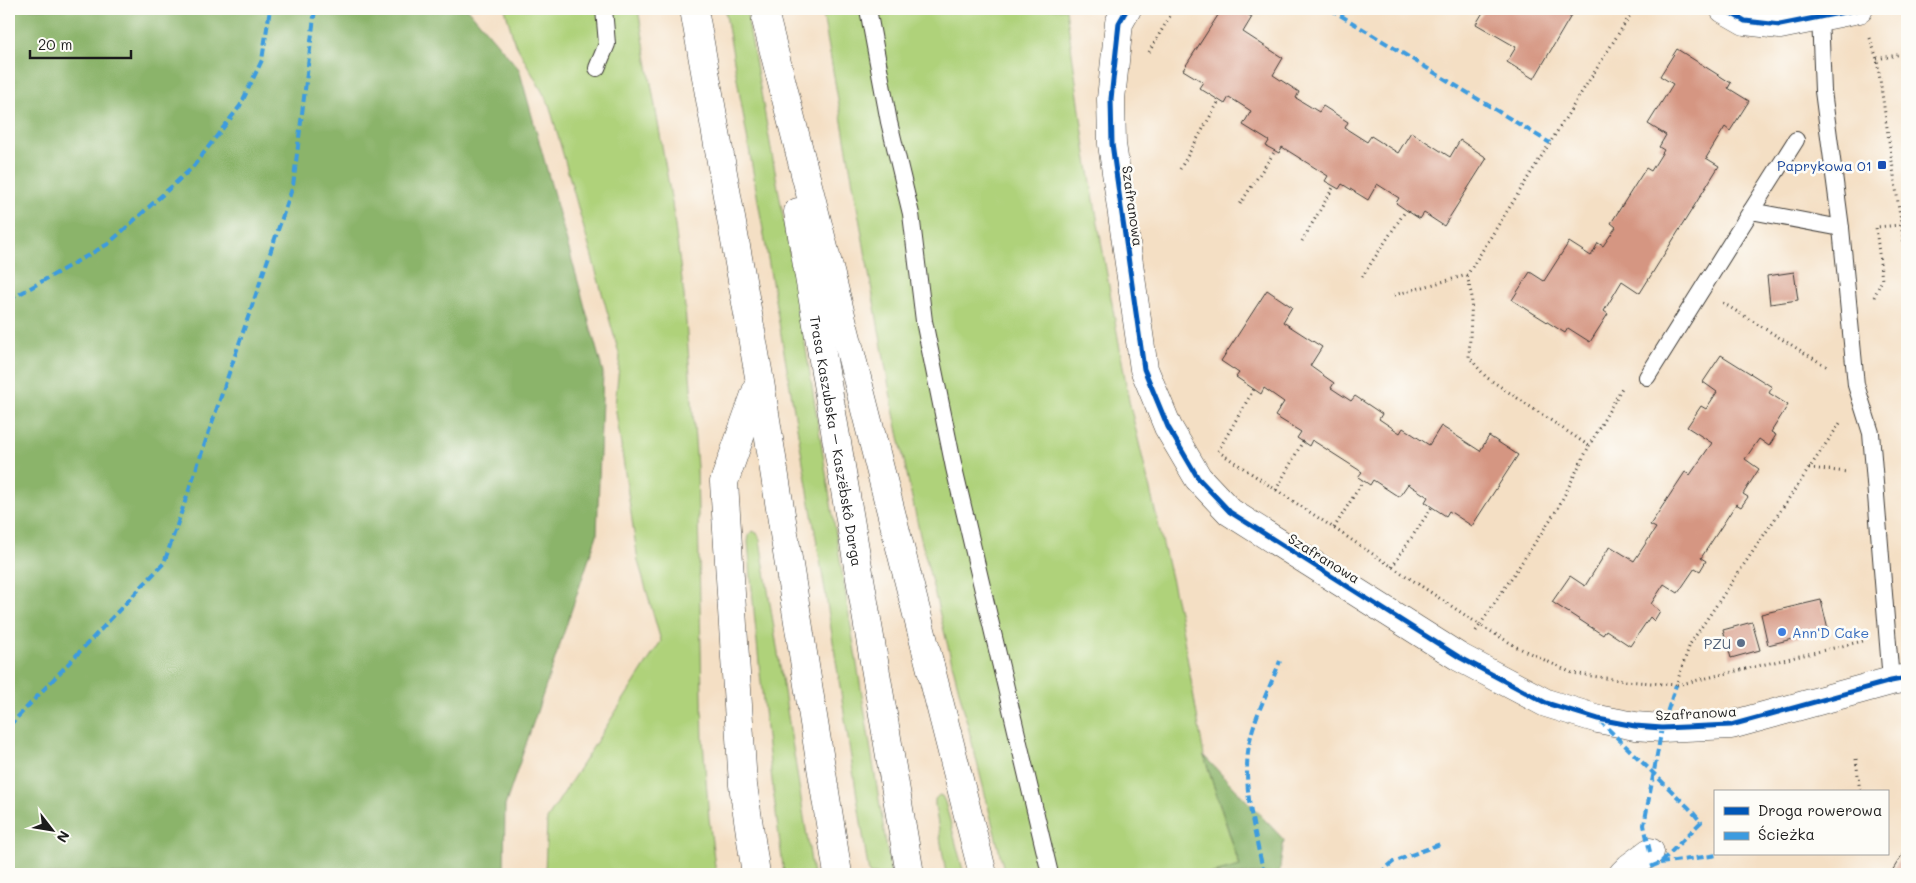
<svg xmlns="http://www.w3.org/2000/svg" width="1916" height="883" font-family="Mali,sans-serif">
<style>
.green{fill:#afd27a;stroke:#66774b}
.forest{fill:#8bb46a;stroke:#546843}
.building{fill:#d59682}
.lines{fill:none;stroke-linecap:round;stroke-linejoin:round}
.service-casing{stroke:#3c3935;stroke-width:18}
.minor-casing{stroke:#3c3935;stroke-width:29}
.motorway-casing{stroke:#3c3935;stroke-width:29}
.path{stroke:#3c3935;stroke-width:3;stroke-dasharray:1 4;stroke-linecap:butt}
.service{stroke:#fff;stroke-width:16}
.minor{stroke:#fff;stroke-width:28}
.motorway{stroke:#fff;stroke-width:28}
.quiet{stroke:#3c9bdf;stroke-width:4;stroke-dasharray:8 4;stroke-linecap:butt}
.cycleway-casing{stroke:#fdfcf7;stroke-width:8}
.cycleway{stroke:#0057b8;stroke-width:5}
.transit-dot{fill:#1a4fb4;stroke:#fdfcf7;stroke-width:2}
.shop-dot{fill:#3f7fe0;stroke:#fdfcf7;stroke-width:2}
.service-dot{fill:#5c6f8a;stroke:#fdfcf7;stroke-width:2}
.labels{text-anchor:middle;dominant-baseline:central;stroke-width:5;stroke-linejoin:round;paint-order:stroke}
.transit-label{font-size:14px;fill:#164399;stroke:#fdfcf7;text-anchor:end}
.street-label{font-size:14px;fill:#1c1c1c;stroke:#fdfcf7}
.shop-label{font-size:14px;fill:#366cbe;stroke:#fdfcf7;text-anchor:start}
.service-label{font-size:14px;fill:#4e5e75;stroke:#fdfcf7;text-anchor:end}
</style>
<rect width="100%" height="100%" fill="#fdfcf7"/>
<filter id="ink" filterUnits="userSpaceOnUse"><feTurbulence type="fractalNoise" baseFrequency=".02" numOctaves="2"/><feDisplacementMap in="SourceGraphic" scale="10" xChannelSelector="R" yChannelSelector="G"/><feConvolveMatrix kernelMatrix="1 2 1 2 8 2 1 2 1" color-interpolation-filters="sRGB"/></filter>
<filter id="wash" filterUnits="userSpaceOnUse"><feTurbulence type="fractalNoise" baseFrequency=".0096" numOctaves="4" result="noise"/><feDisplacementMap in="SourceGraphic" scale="20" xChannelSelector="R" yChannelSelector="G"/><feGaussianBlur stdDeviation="1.12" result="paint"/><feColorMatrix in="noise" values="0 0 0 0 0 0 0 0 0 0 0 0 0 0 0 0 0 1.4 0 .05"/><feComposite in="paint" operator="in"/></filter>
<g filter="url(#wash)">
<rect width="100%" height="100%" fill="#f4dfc4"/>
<g class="green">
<polygon points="505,9 638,9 672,203 684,295 697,467 703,741 709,818 716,874 545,874 547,819 661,641 638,561 615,405 620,357 549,104 514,41"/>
<polygon points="725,9 746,9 797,294 891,874 869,874 825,590"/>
<polygon points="822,9 1066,9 1086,154 1129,401 1180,616 1204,756 1240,867 1210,874 1005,874 920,535 893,409"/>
<path d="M753,531L758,534L760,540L813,874H784C769,764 757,653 748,542L749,535Z"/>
<polygon points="939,795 942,796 945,802 964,874 946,874 935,806 935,799"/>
</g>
<g class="forest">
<polygon points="9,9 468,9 519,69 603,372 597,535 505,806 504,874 9,874"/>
<polygon points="1204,756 1284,840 1279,874 1210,874 1240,866"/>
</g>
<g id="blocks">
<g class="building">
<polygon points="1222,9 1238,9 1252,17 1243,32 1283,58 1273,75 1299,92 1296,98 1319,112 1323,106 1348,122 1345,128 1367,142 1371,136 1398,153 1411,132 1450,157 1460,140 1487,158 1444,226 1424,213 1420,219 1406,210 1396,203 1399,198 1377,184 1368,200 1342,184 1339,189 1325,181 1328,176 1282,147 1279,153 1266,146 1269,141 1243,125 1251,111 1229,97 1225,104 1199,88 1203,82 1183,70"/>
<polygon points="1485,9 1575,9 1534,79 1507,62 1516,47 1476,24"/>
<polygon points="1677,49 1731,83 1728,88 1749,101 1730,131 1725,127 1706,158 1719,166 1640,293 1622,281 1604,311 1608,314 1590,342 1568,328 1565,333 1512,300 1530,272 1544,281 1569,242 1591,256 1598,243 1603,246 1616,227 1611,223 1646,168 1651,171 1664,150 1659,147 1666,135 1648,124 1673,84 1660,76"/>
<polygon points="1794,272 1798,300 1770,304 1767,276"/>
<polygon points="1267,290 1292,307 1283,322 1322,347 1310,366 1334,383 1331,388 1351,401 1355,396 1382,414 1379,419 1400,433 1403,428 1429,445 1441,426 1480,451 1489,436 1518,455 1472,526 1449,511 1446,516 1432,507 1425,502 1428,497 1408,484 1399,497 1373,480 1370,485 1358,477 1362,472 1312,440 1309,446 1297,438 1301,432 1275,416 1284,402 1264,388 1261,394 1236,377 1239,373 1221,361"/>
<polygon points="1721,355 1772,387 1769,393 1788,405 1771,432 1776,435 1769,446 1759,439 1745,459 1759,469 1743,494 1748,497 1741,507 1736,504 1701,558 1706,561 1700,571 1695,568 1678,593 1664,584 1651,604 1660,611 1654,621 1650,617 1630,646 1606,630 1603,635 1552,602 1570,576 1585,586 1610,546 1634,561 1656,528 1650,525 1685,472 1690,475 1712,443 1687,427 1701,406 1706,409 1717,392 1703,382"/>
<polygon points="1821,600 1828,630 1768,645 1761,614"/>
<polygon points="1752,622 1760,650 1731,658 1723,630"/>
<polygon points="1907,847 1907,874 1889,873 1891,870 1892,871"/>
</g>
</g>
</g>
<g filter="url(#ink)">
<use href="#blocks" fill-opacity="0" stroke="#3c3935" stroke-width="1"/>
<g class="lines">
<defs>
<g id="service">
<polyline points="868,9 889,122 911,214 924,321 954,468 1050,874"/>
<polyline points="1820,16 1823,91 1841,228 1856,385 1871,433 1891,681"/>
<polyline points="597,68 607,44 604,9"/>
<polyline points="1751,211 1796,140"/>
<polyline points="1647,377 1751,211 1841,228"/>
</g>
<g id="minor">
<polyline points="1127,9 1119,23 1111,99 1112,144 1144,369 1168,427 1198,478 1230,512 1459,657 1546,703 1598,719 1635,726 1662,728 1731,725 1891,681 1907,678"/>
<polyline points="1724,9 1745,21 1780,25 1859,9"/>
<polyline points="1623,874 1630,867 1650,852"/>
</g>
<g id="motorway">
<polyline points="694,9 760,382 838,874"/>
<polyline points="766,20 983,874"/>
<path id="s1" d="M798,212L910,874"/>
<polyline points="756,874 743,785 724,482 758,386"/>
</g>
</defs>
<use href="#service" class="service-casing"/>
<use href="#minor" class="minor-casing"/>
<use href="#motorway" class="motorway-casing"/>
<g class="path">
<polyline points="1870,38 1877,59 1907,264"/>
<polyline points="1149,52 1174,9"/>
<polyline points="1877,59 1907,53"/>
<polyline points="1180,169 1219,101"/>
<polyline points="1240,204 1275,151"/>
<polyline points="1302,241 1334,186"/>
<polyline points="1362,277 1406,210"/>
<polyline points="1394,295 1467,275 1634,9"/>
<polyline points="1874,297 1882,280 1876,227 1901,225"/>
<polyline points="1723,303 1829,368"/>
<polyline points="1589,446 1623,386"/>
<polyline points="1218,451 1254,389"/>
<polyline points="1222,454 1480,625 1558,508 1589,446 1486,377 1469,357 1472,297 1467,275"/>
<polyline points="1809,468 1848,472"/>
<polyline points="1276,490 1303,441"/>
<polyline points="1334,528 1363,481"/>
<polyline points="1392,567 1432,507"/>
<polyline points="1476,631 1480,625 1517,647 1572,673 1626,681 1676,685 1690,644 1840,423"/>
<polyline points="1677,685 1863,641"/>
<polyline points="1856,759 1860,792"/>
</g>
<use href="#service" class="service"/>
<use href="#minor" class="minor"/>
<use href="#motorway" class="motorway"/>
<g class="quiet">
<polyline points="1330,9 1550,143"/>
<polyline points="9,300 108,244 192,168 240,106 262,60 270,9"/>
<polyline points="1599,720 1689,808 1701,822 1660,863 1650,867"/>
<polyline points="9,726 164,563 293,186 315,9"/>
<polyline points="1650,852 1644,825 1662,728 1676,685"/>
<polyline points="1660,863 1718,855"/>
<path d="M1264,874C1255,833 1242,787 1249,745C1254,716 1270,688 1280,661"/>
<polyline points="1379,874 1393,862 1440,844"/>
</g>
<defs>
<g id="cycleway">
<polyline points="1127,9 1119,23 1111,99 1112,144 1144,369 1168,427 1198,478 1230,512 1459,657 1546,703 1598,719 1635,726 1662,728 1731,725 1891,681 1907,678"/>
<polyline points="1724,9 1745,21 1780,25 1859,9"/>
</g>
</defs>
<use href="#cycleway" class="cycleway-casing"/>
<use href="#cycleway" class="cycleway"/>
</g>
</g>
<rect class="transit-dot" x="1877" y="160" width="10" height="10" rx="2.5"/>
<circle class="shop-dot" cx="1782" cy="632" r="5"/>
<circle class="service-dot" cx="1741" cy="643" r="5"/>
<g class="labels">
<g class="transit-label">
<text x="1872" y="165">Paprykowa 01</text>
</g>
<g class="street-label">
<text transform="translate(1133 206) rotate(82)">Szafranowa</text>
<text stroke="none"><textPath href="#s1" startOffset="232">Trasa Kaszubska – Kaszëbskô Darga</textPath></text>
<text transform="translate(1324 558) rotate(32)">Szafranowa</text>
<text transform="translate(1696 713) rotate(-3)">Szafranowa</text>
</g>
<g class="shop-label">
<text x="1792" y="632">Ann'D Cake</text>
</g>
<g class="service-label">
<text x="1731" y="643">PZU</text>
</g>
</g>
<rect width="1916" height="883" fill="none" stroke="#fdfcf7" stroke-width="30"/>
<rect x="1714" y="790" width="175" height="65" fill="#fdfcf7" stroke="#a3a29f"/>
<rect x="1724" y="807" width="25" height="8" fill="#0057b8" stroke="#a3a29f"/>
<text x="1758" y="816" font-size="15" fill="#1c1c1c">Droga rowerowa</text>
<rect x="1724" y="832" width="25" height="8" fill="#3c9bdf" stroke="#a3a29f"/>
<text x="1758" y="840" font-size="15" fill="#1c1c1c">Ścieżka</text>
<g transform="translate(52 830) rotate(121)" stroke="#fdfcf7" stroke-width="4" paint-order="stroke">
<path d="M0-4L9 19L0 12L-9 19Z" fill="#1c1c1c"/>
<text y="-8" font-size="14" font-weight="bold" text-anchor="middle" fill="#1c1c1c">N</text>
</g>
<path d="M30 50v8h101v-8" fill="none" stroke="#1c1c1c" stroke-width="2.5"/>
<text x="38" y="50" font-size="15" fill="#1c1c1c" stroke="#fdfcf7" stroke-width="4" paint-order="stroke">20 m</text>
</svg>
